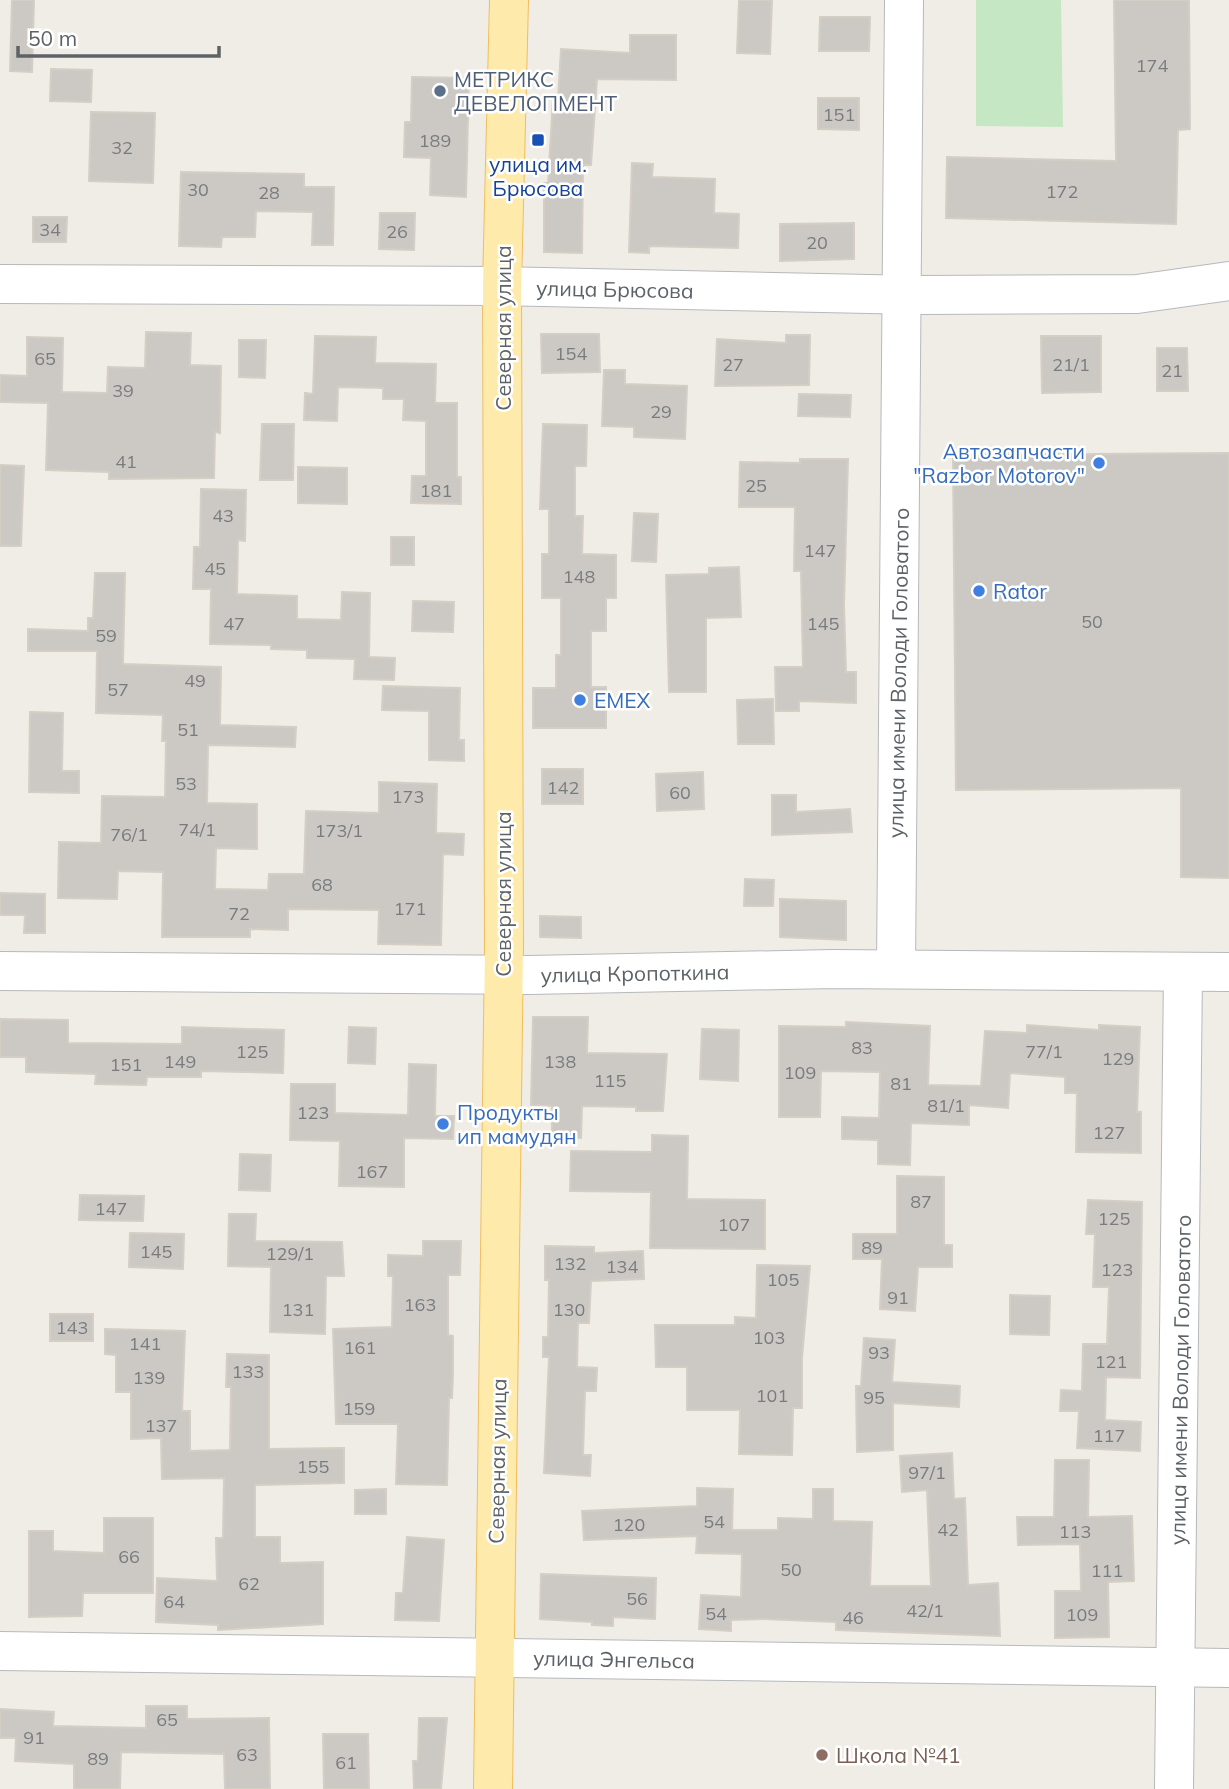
<svg xmlns="http://www.w3.org/2000/svg" width="1229" height="1789" font-family="Mulish,sans-serif">
<style>
.green{fill:#c5e7c3}
.building{fill:#ccc9c5;stroke:#d4cec4;stroke-width:2}
.lines{fill:none;stroke-linecap:round;stroke-linejoin:round}
.minor-casing{stroke:#b6b9bc;stroke-width:40}
.major-casing{stroke:#f0bd5e;stroke-width:40}
.minor{stroke:#fff;stroke-width:38}
.major{stroke:#feebac;stroke-width:38}
.service-dot{fill:#5c6f8a;stroke:#fff;stroke-width:2.5}
.transit-dot{fill:#1a4fb4;stroke:#fff;stroke-width:2.5}
.shop-dot{fill:#3f7fe0;stroke:#fff;stroke-width:2.5}
.education-dot{fill:#8d6e63;stroke:#fff;stroke-width:2.5}
.labels{text-anchor:middle;dominant-baseline:central;stroke-width:5;stroke-linejoin:round;paint-order:stroke}
.number-label{font-size:18px;fill:#797c7e}
.service-label{font-size:21px;fill:#4e5e75;stroke:#fff;text-anchor:start}
.transit-label{font-size:21px;fill:#164399;stroke:#fff}
.street-label{font-size:21px;fill:#5d6266;stroke:#fff}
.shop-label{font-size:21px;fill:#366cbe;stroke:#fff;text-anchor:start}
.education-label{font-size:21px;fill:#785e54;stroke:#fff;text-anchor:start}
</style>
<rect width="100%" height="100%" fill="#f0ede6"/>
<polygon class="green" points="976,0 1061,0 1063,127 976,126"/>
<g class="building">
<polygon points="12,0 34,0 32,72 10,71"/>
<polygon points="739,0 772,0 770,54 737,53"/>
<polygon points="1114,0 1189,0 1190,129 1178,130 1176,224 946,218 947,157 1116,161"/>
<polygon points="820,17 870,17 869,51 819,51"/>
<polygon points="630,35 676,35 676,80 597,79 591,165 583,165 582,253 544,252 544,183 548,183 553,99 558,99 561,49 630,53"/>
<polygon points="51,69 92,70 91,102 50,101"/>
<polygon points="412,77 469,78 466,197 430,195 431,158 404,157 405,122 411,122"/>
<polygon points="818,98 859,98 859,130 818,129"/>
<polygon points="91,112 155,113 153,183 89,181"/>
<polygon points="632,163 653,164 652,177 715,179 714,213 739,214 738,248 649,246 649,253 629,252"/>
<polygon points="181,172 304,174 304,187 334,187 333,245 312,245 313,212 256,211 255,237 222,237 221,247 179,246"/>
<polygon points="380,213 415,213 414,250 379,249"/>
<polygon points="33,217 67,217 66,242 33,242"/>
<polygon points="854,223 854,259 780,261 780,224"/>
<polygon points="146,332 191,333 190,365 221,366 220,433 215,432 214,478 109,479 109,472 46,470 48,403 0,402 0,375 27,376 27,337 63,338 62,392 107,393 108,367 145,368"/>
<polygon points="541,334 599,334 600,372 542,373"/>
<polygon points="786,335 810,335 809,385 715,386 717,339 786,343"/>
<polygon points="315,336 376,337 375,363 436,364 435,403 457,403 457,477 461,477 461,504 411,503 412,476 426,476 426,421 403,420 404,399 383,399 383,388 338,387 337,421 304,420 305,393 313,394"/>
<polygon points="1041,336 1101,336 1101,392 1042,393"/>
<polygon points="239,340 266,340 265,378 239,377"/>
<polygon points="1157,348 1187,348 1188,391 1157,391"/>
<polygon points="604,370 625,370 625,384 687,386 685,439 634,437 634,427 602,426"/>
<polygon points="799,394 851,395 850,417 798,416"/>
<polygon points="262,424 294,424 293,480 260,480"/>
<polygon points="543,424 587,425 586,466 575,466 575,516 583,516 582,554 616,555 616,598 606,598 606,631 591,631 591,687 606,687 606,728 533,728 533,688 556,688 556,655 561,655 561,598 542,598 542,554 549,554 549,509 540,509"/>
<polygon points="1229,453 1229,878 1181,877 1181,788 956,790 953,455"/>
<polygon points="800,459 848,459 844,605 846,672 856,672 856,703 799,701 799,711 776,711 775,667 803,667 801,571 794,571 795,507 739,507 740,462 800,463"/>
<polygon points="0,465 24,466 21,546 0,546"/>
<polygon points="298,467 347,468 347,504 298,503"/>
<polygon points="201,489 246,490 245,541 238,540 237,594 297,596 297,619 341,620 342,592 370,593 369,657 395,658 394,680 354,679 355,659 307,658 307,650 271,649 271,645 210,644 211,589 193,589 194,547 200,547"/>
<polygon points="634,513 658,514 656,562 632,561"/>
<rect x="391" y="537" width="23" height="28"/>
<polygon points="739,567 741,617 706,618 706,692 669,692 666,575 709,574 709,568"/>
<polygon points="95,573 125,573 123,664 221,667 220,725 296,727 295,747 208,745 207,803 257,804 257,849 216,848 215,889 268,890 269,874 304,874 306,811 379,813 379,782 437,784 436,833 464,834 463,855 443,854 441,945 378,944 379,910 288,909 288,930 250,929 250,937 162,937 163,872 118,871 117,899 58,898 59,842 101,843 102,796 165,797 166,741 162,741 163,715 96,713 97,651 28,651 28,629 88,631 88,618 93,618"/>
<polygon points="413,601 454,602 453,632 412,631"/>
<polygon points="383,686 460,688 459,740 464,740 464,761 429,760 429,711 382,710"/>
<polygon points="773,699 774,744 738,744 737,700"/>
<polygon points="30,712 63,713 62,771 79,771 79,793 29,792"/>
<rect x="542" y="769" width="41" height="35"/>
<polygon points="703,772 704,809 657,811 656,774"/>
<polygon points="772,795 796,795 796,812 850,809 852,832 772,835"/>
<polygon points="745,879 774,880 773,906 744,906"/>
<polygon points="0,893 45,894 45,933 24,933 25,915 0,915"/>
<polygon points="780,899 846,901 846,940 780,937"/>
<polygon points="540,916 581,917 581,938 540,937"/>
<polygon points="533,1017 588,1017 587,1053 667,1054 663,1111 636,1111 636,1107 582,1106 581,1138 552,1137 552,1106 531,1105"/>
<polygon points="0,1019 68,1020 68,1043 182,1044 182,1027 284,1030 283,1073 201,1071 201,1077 147,1077 146,1085 95,1084 96,1074 26,1072 26,1057 0,1057"/>
<polygon points="846,1022 930,1026 928,1085 981,1086 985,1031 1027,1033 1027,1025 1099,1030 1099,1025 1140,1027 1137,1112 1141,1112 1141,1153 1076,1152 1077,1093 1065,1093 1065,1077 1010,1073 1008,1108 969,1105 969,1125 911,1123 910,1165 878,1164 878,1140 842,1139 842,1117 879,1118 880,1072 821,1071 820,1117 779,1117 779,1026 846,1027"/>
<polygon points="349,1027 376,1028 375,1064 348,1063"/>
<polygon points="702,1029 739,1030 738,1081 700,1079"/>
<polygon points="409,1064 436,1065 435,1116 454,1116 453,1139 404,1138 404,1187 339,1186 340,1141 290,1140 291,1084 335,1084 335,1113 408,1115"/>
<polygon points="652,1135 688,1136 687,1199 765,1200 765,1249 650,1248 651,1192 570,1191 571,1151 652,1152"/>
<polygon points="240,1154 271,1155 270,1191 239,1190"/>
<polygon points="897,1176 944,1177 944,1245 952,1245 952,1267 918,1267 915,1311 880,1309 882,1259 853,1259 853,1234 897,1234"/>
<polygon points="80,1195 144,1196 143,1221 79,1220"/>
<polygon points="1088,1200 1142,1202 1140,1378 1106,1377 1105,1420 1141,1422 1140,1451 1077,1448 1079,1411 1060,1411 1061,1390 1082,1391 1083,1344 1107,1344 1109,1287 1093,1287 1095,1234 1086,1234"/>
<polygon points="229,1214 256,1214 255,1241 342,1242 344,1276 326,1276 325,1334 270,1332 271,1267 228,1266"/>
<polygon points="130,1233 184,1234 183,1269 129,1267"/>
<polygon points="423,1241 461,1241 460,1275 448,1275 448,1335 453,1336 453,1374 452,1398 449,1398 447,1485 396,1484 398,1424 336,1424 333,1329 392,1327 393,1276 388,1276 388,1255 423,1256"/>
<polygon points="545,1246 594,1247 594,1253 643,1251 644,1279 591,1281 589,1323 578,1323 577,1367 597,1368 596,1391 585,1391 583,1455 591,1455 590,1476 544,1473 549,1357 543,1357 543,1337 548,1337 549,1280 545,1280"/>
<polygon points="757,1265 810,1266 802,1358 802,1408 793,1408 792,1455 739,1454 740,1410 687,1410 687,1367 656,1367 655,1325 735,1325 735,1317 756,1318"/>
<polygon points="1010,1295 1050,1296 1049,1335 1010,1334"/>
<rect x="50" y="1314" width="43" height="27"/>
<polygon points="105,1329 185,1331 182,1411 190,1411 190,1451 230,1450 231,1387 226,1387 227,1354 269,1355 269,1449 344,1448 344,1483 255,1485 255,1537 280,1537 280,1563 323,1562 323,1624 218,1630 218,1625 156,1622 157,1578 217,1581 216,1538 223,1538 224,1478 162,1479 161,1438 131,1439 131,1392 116,1392 116,1355 105,1354"/>
<polygon points="864,1338 895,1340 892,1382 960,1386 959,1407 893,1403 893,1450 857,1452 856,1386 861,1386"/>
<polygon points="952,1453 954,1499 965,1498 968,1585 998,1583 1000,1636 836,1630 836,1622 764,1619 731,1620 731,1631 699,1629 701,1595 741,1597 742,1554 696,1553 697,1536 584,1540 582,1511 697,1506 697,1488 733,1489 732,1530 778,1530 778,1518 813,1519 813,1489 833,1489 833,1521 872,1522 870,1586 931,1586 927,1490 902,1492 900,1456"/>
<polygon points="1055,1460 1089,1460 1088,1517 1132,1516 1134,1581 1108,1582 1109,1637 1055,1638 1055,1591 1081,1591 1080,1544 1018,1545 1017,1517 1054,1517"/>
<polygon points="386,1489 386,1514 355,1514 355,1490"/>
<polygon points="104,1518 153,1518 153,1593 83,1593 82,1616 29,1617 29,1531 53,1531 53,1551 104,1553"/>
<polygon points="407,1537 444,1540 439,1621 395,1620 396,1593 403,1593"/>
<polygon points="541,1574 656,1578 655,1619 613,1617 613,1626 592,1625 592,1622 540,1619"/>
<polygon points="146,1706 187,1706 187,1719 269,1718 270,1789 225,1789 224,1754 121,1752 120,1789 74,1789 74,1764 15,1761 16,1738 0,1738 0,1709 54,1712 53,1726 146,1728"/>
<polygon points="419,1718 447,1718 441,1789 414,1789 413,1761 418,1761"/>
<polygon points="323,1734 368,1734 369,1789 324,1789"/>
</g>
<g class="lines">
<defs>
<g id="minor">
<polyline points="0,284 502,286 917,295 1137,294 1229,281"/>
<polyline points="896,969 904,0"/>
<polyline points="0,971 529,975 833,969 1229,972"/>
<polyline points="0,1651 1229,1668"/>
<polyline points="1174,1789 1183,972"/>
</g>
<polyline id="major" points="493,1789 504,947 502,286 509,0"/>
</defs>
<use href="#minor" class="minor-casing"/>
<use href="#major" class="major-casing"/>
<use href="#minor" class="minor"/>
<use href="#major" class="major"/>
</g>
<circle class="service-dot" cx="440" cy="91" r="7"/>
<rect class="transit-dot" x="531" y="133" width="14" height="14" rx="3.5"/>
<g class="shop-dot">
<circle cx="1099" cy="463" r="7"/>
<circle cx="979" cy="591" r="7"/>
<circle cx="580" cy="700" r="7"/>
<circle cx="443" cy="1124" r="7"/>
</g>
<circle class="education-dot" cx="822" cy="1755" r="7"/>
<g class="labels">
<g class="number-label">
<text x="1152" y="65">174</text>
<text x="839" y="114">151</text>
<text x="435" y="140">189</text>
<text x="122" y="147">32</text>
<text x="198" y="189">30</text>
<text x="1062" y="191">172</text>
<text x="269" y="192">28</text>
<text x="50" y="229">34</text>
<text x="397" y="231">26</text>
<text x="817" y="242">20</text>
<text x="571" y="353">154</text>
<text x="45" y="358">65</text>
<text x="733" y="364">27</text>
<text x="1071" y="364">21/1</text>
<text x="1172" y="370">21</text>
<text x="123" y="390">39</text>
<text x="661" y="411">29</text>
<text x="126" y="461">41</text>
<text x="756" y="485">25</text>
<text x="436" y="490">181</text>
<text x="223" y="515">43</text>
<text x="820" y="550">147</text>
<text x="215" y="568">45</text>
<text x="579" y="576">148</text>
<text x="1092" y="621">50</text>
<text x="234" y="623">47</text>
<text x="823" y="623">145</text>
<text x="106" y="635">59</text>
<text x="195" y="680">49</text>
<text x="118" y="689">57</text>
<text x="188" y="729">51</text>
<text x="186" y="783">53</text>
<text x="563" y="787">142</text>
<text x="680" y="792">60</text>
<text x="408" y="796">173</text>
<text x="197" y="829">74/1</text>
<text x="339" y="830">173/1</text>
<text x="129" y="834">76/1</text>
<text x="322" y="884">68</text>
<text x="410" y="908">171</text>
<text x="239" y="913">72</text>
<text x="862" y="1047">83</text>
<text x="252" y="1051">125</text>
<text x="1044" y="1051">77/1</text>
<text x="1118" y="1058">129</text>
<text x="180" y="1061">149</text>
<text x="560" y="1061">138</text>
<text x="126" y="1064">151</text>
<text x="800" y="1072">109</text>
<text x="610" y="1080">115</text>
<text x="901" y="1083">81</text>
<text x="946" y="1105">81/1</text>
<text x="313" y="1112">123</text>
<text x="1109" y="1132">127</text>
<text x="372" y="1171">167</text>
<text x="921" y="1201">87</text>
<text x="111" y="1208">147</text>
<text x="1114" y="1218">125</text>
<text x="734" y="1224">107</text>
<text x="872" y="1247">89</text>
<text x="156" y="1251">145</text>
<text x="290" y="1253">129/1</text>
<text x="570" y="1263">132</text>
<text x="622" y="1266">134</text>
<text x="1117" y="1269">123</text>
<text x="783" y="1279">105</text>
<text x="898" y="1297">91</text>
<text x="420" y="1304">163</text>
<text x="298" y="1309">131</text>
<text x="569" y="1309">130</text>
<text x="72" y="1327">143</text>
<text x="769" y="1337">103</text>
<text x="145" y="1343">141</text>
<text x="360" y="1347">161</text>
<text x="879" y="1352">93</text>
<text x="1111" y="1361">121</text>
<text x="248" y="1371">133</text>
<text x="149" y="1377">139</text>
<text x="772" y="1395">101</text>
<text x="874" y="1397">95</text>
<text x="359" y="1408">159</text>
<text x="161" y="1425">137</text>
<text x="1109" y="1435">117</text>
<text x="313" y="1466">155</text>
<text x="927" y="1472">97/1</text>
<text x="714" y="1521">54</text>
<text x="629" y="1524">120</text>
<text x="948" y="1529">42</text>
<text x="1075" y="1531">113</text>
<text x="129" y="1556">66</text>
<text x="791" y="1569">50</text>
<text x="1107" y="1570">111</text>
<text x="249" y="1583">62</text>
<text x="637" y="1598">56</text>
<text x="174" y="1601">64</text>
<text x="925" y="1610">42/1</text>
<text x="716" y="1613">54</text>
<text x="1082" y="1614">109</text>
<text x="853" y="1617">46</text>
<text x="167" y="1719">65</text>
<text x="34" y="1737">91</text>
<text x="247" y="1754">63</text>
<text x="98" y="1758">89</text>
<text x="346" y="1762">61</text>
</g>
<g class="service-label">
<text x="454" y="79">МЕТРИКС<tspan x="454" dy="24">ДЕВЕЛОПМЕНТ</tspan></text>
</g>
<g class="transit-label">
<text x="538" y="164">улица им.<tspan x="538" dy="24">Брюсова</tspan></text>
</g>
<g class="street-label">
<text transform="translate(615 289) rotate(1)">улица Брюсова</text>
<text transform="translate(503 328) rotate(-90)">Северная улица</text>
<text transform="translate(898 673) rotate(-89)">улица имени Володи Головатого</text>
<text transform="translate(503 894) rotate(-90)">Северная улица</text>
<text transform="translate(635 973) rotate(-1)">улица Кропоткина</text>
<text transform="translate(1180 1380) rotate(-89)">улица имени Володи Головатого</text>
<text transform="translate(497 1461) rotate(-89)">Северная улица</text>
<text transform="translate(614 1659) rotate(1)">улица Энгельса</text>
</g>
<g class="shop-label">
<text x="1085" y="451" text-anchor="end">Автозапчасти<tspan x="1085" dy="24">"Razbor Motorov"</tspan></text>
<text x="993" y="591">Rator</text>
<text x="594" y="700">EMEX</text>
<text x="457" y="1112">Продукты<tspan x="457" dy="24">ип мамудян</tspan></text>
</g>
<g class="education-label">
<text x="836" y="1755">Школа №41</text>
</g>
</g>
<path d="M18 46v10h201v-10" fill="none" stroke="#5d6266" stroke-width="3.5"/>
<text x="28" y="46" font-size="21" fill="#5d6266" stroke="#ffffff" stroke-width="5" paint-order="stroke">50 m</text>
</svg>
